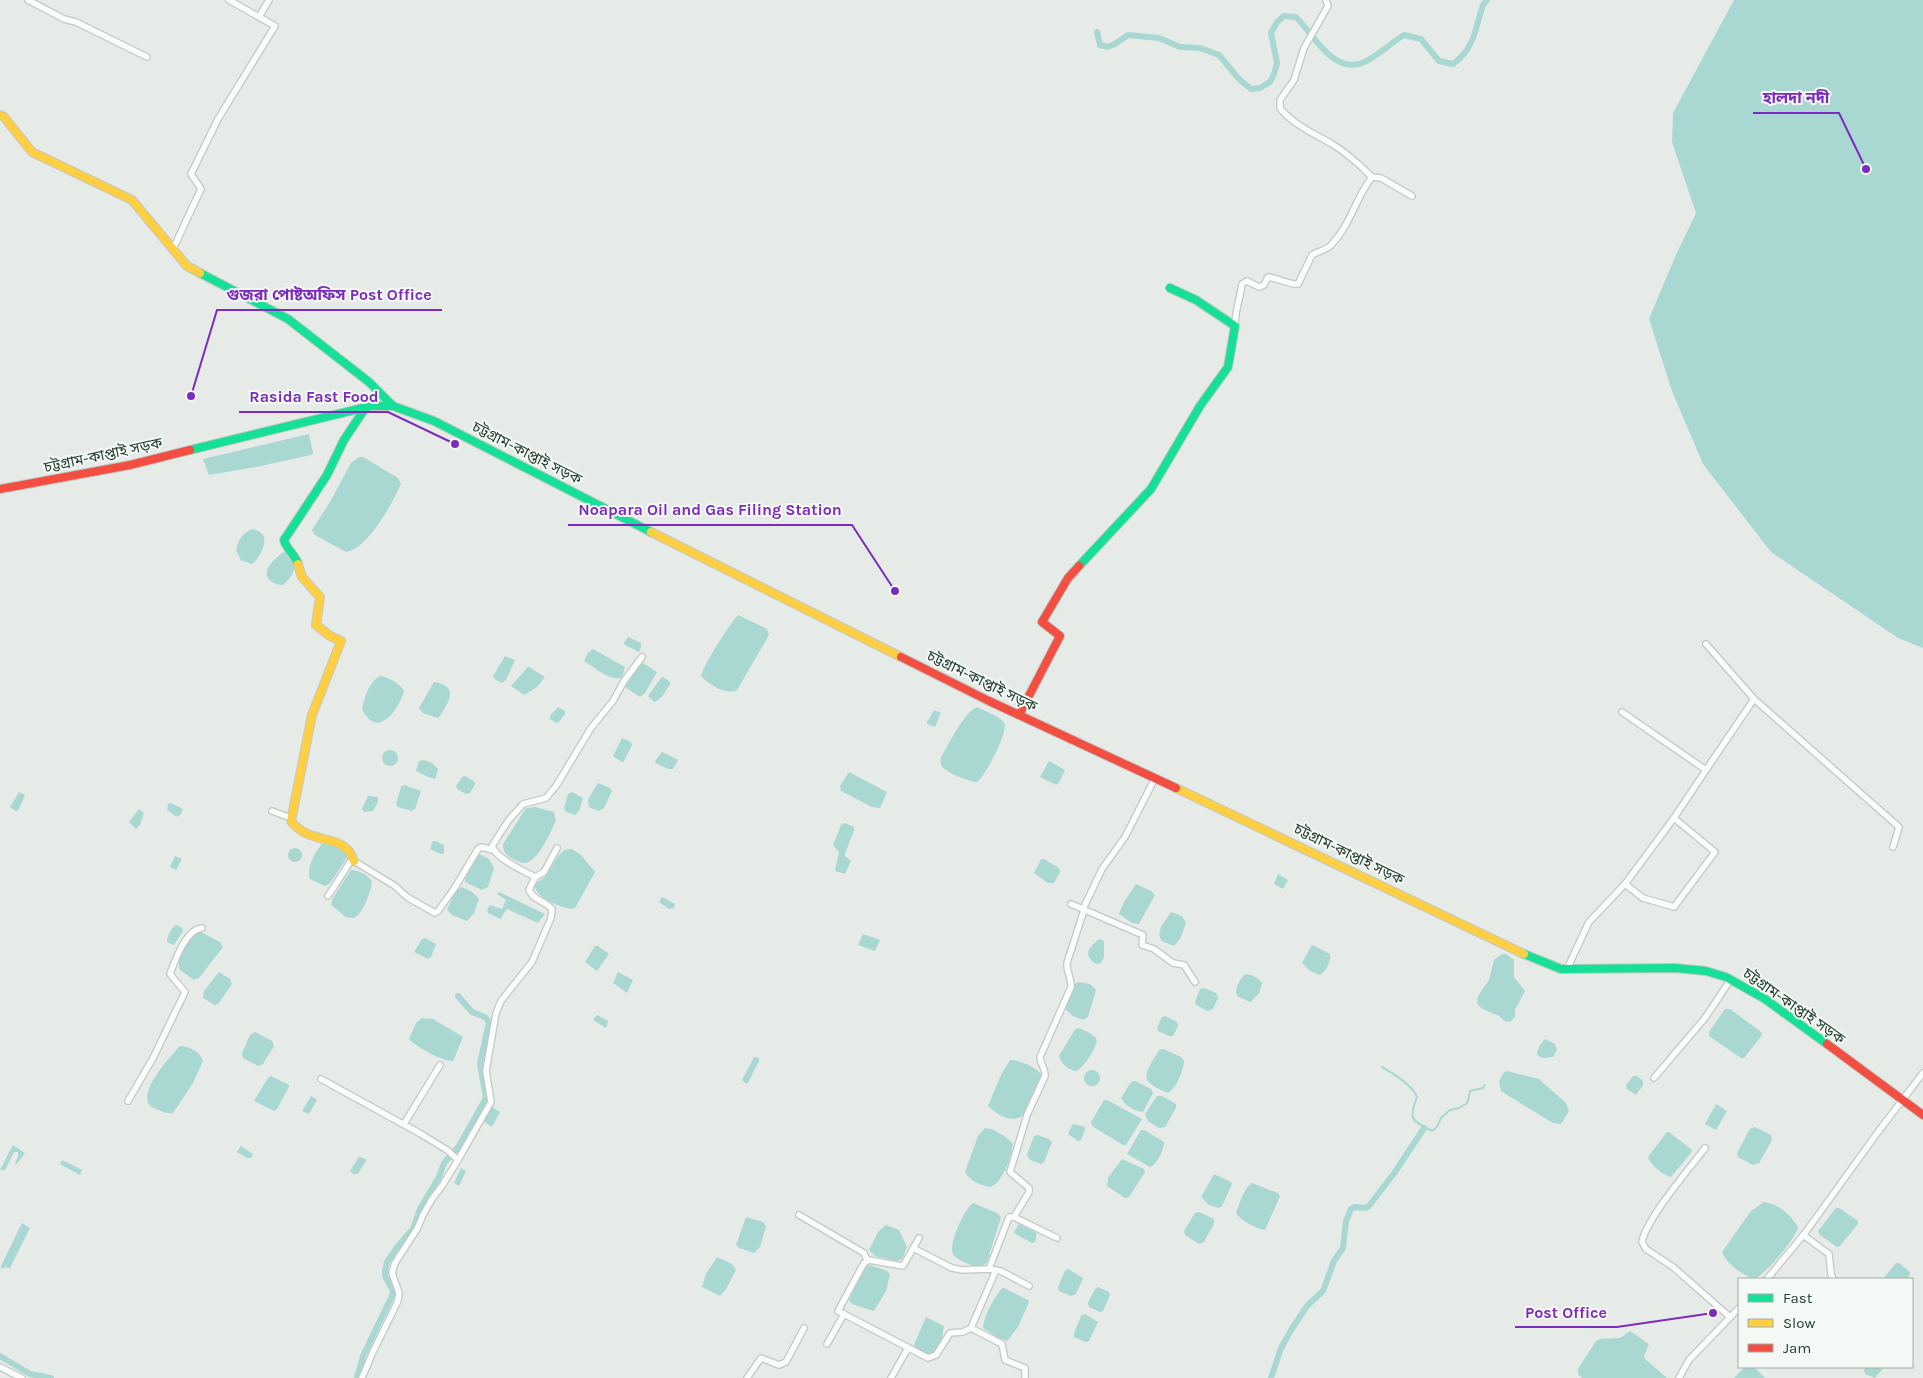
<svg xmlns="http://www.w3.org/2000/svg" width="1923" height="1378" font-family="Karla,'Noto Sans Bengali',sans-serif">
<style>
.water{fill:#a9d7d2}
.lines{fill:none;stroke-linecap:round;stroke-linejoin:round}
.stream{stroke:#a9d7d2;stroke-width:2}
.canal{stroke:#a9d7d2;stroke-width:6}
.street-casing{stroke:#c3c8c5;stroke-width:8}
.fast-casing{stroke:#c2c8c5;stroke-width:10}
.slow-casing{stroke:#c2c8c5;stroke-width:10}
.jam-casing{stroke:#c2c8c5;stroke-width:10}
.street{stroke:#fbfcfc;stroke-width:5.5}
.fast{stroke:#16e098;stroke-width:8}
.slow{stroke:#ffcf43;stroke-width:8}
.jam{stroke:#f24e42;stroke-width:8}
.labels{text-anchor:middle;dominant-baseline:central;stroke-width:4;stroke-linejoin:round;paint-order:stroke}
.street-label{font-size:15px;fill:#243e30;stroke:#f5f9f6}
.leader{fill:none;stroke:#7b2cbf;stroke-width:2}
.callout-dot{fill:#7b2cbf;stroke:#f5f9f6;stroke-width:2}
.callout-label{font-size:16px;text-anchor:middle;font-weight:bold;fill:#7b2cbf;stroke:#f5f9f6;stroke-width:4;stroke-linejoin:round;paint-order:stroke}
</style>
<rect width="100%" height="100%" fill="#e6ebe8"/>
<g class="water">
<polygon points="1734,0 1923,0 1923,648 1898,638 1771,552 1703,464 1672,391 1649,319 1675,257 1696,213 1672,142 1673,113"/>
<polygon points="309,434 313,453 311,455 256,467 209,475 203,459"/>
<path d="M359,457H363L398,478L401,484C392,503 369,548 346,552L315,535L312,530L330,502L351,463Z"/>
<path d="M253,529C256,530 261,532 263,535C268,543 258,560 252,564L241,560L236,550C238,540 243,532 253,529Z"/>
<path d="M287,552C302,560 293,577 283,585C273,585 263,578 268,568C271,562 277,557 282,553Z"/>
<path d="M738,615L767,629L769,635L737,690C726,696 709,684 701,676C702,667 731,622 738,615Z"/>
<polygon points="628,637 641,643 641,647 639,652 625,645 624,643"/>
<path d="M593,649L625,667L622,677C612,683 594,667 584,661L588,653Z"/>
<polygon points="505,656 515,660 506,680 502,683 495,679 493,676"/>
<polygon points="643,663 657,672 645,693 640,697 625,687 640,665"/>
<polygon points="529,667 545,677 537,687 524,695 511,686 527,668"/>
<path d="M380,676C388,677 400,683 404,691C398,711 377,740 362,709C365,696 369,682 380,676Z"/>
<path d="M663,677L670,682V684C666,690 662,700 654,702L648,696L661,678Z"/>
<path d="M434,682C449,685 454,690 447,704C444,709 442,714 438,718L423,713L419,708Z"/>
<polygon points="558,707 565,711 565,714 559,722 556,723 550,719 550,716"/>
<path d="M977,707C984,711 1000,716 1004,723C1009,732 985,776 977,782C970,782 944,772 941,765C940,762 941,760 941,757C949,744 964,712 977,707Z"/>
<polygon points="934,710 941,713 935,727 927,724 927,722"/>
<polygon points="622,738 631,742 632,745 624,761 622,762 613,756"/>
<circle cx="390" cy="758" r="8"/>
<polygon points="662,752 678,760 673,769 668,769 656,763 655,761"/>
<polygon points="424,760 432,763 438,769 435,779 428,777 416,771 419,761"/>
<polygon points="1049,761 1065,770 1059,783 1056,785 1040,777"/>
<polygon points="849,772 887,792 880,808 872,807 841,791 840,786"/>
<polygon points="465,776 474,781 475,784 470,793 466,794 457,789 456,786 462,777"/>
<polygon points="598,783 610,788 612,791 604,808 599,811 589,807 588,800"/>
<polygon points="404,785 421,791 415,809 412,811 398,807 396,804 401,787"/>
<polygon points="19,792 25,795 19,809 16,811 10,807"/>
<polygon points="572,792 583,798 579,811 575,815 565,811 564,808 568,794"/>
<polygon points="368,796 378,797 378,802 373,811 364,812 362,809"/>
<polygon points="171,803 183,809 181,814 177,817 167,810 168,804"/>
<path d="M535,807L554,812L556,820C551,831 538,863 524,863C520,863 516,860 513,859C506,855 503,852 503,844L526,808Z"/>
<polygon points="139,809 144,813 140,825 136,829 129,822"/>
<polygon points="845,823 854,827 854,831 845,853 845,856 851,861 845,874 835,871 839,852 833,845 841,825"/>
<polygon points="433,841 435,841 444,845 444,853 441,854 430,849"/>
<path d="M322,844C331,844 342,848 348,856L330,883L325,886L310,879C306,868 315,852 322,844Z"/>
<circle cx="295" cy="855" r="7"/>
<path d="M572,849L581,855L595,872L575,908L572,909C560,907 537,899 534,885L546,876L558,856L564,850Z"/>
<polygon points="479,854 489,859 494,868 488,887 482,890 465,882 466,874"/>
<polygon points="175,856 182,859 176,870 170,867"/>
<polygon points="1041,859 1044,859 1059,868 1060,872 1054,883 1048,883 1034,873"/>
<path d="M351,870C358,870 369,875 372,882C370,893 364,912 354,918L346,917L331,905L333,898Z"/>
<polygon points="1278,874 1288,880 1283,889 1274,884"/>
<polygon points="1136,884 1151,891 1155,895 1139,924 1132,923 1119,914 1124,902"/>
<polygon points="462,887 472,892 479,899 474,913 467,921 452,915 447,910 455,892"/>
<polygon points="499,892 545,914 538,923 507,909 500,919 488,913 487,910 490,905 502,909 506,900 497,894"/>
<polygon points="662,897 675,904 674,908 669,909 659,902"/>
<polygon points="1171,912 1182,916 1186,923 1180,939 1174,946 1162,941 1159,936 1161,927"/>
<path d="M176,925L182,928L183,931L174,945L167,942C167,937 171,928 176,925Z"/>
<path d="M201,932L220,942L223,947L199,978L194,980L180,970C174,958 188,935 201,932Z"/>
<polygon points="863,934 880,940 875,951 858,945"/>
<polygon points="425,938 436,944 431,957 428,959 414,952 422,939"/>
<path d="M1099,939L1104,941V957L1101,963L1096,964C1082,954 1089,948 1099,939Z"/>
<path d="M1312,945L1330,954C1331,962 1326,971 1320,975L1310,971L1302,963Z"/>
<polygon points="595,946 598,946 609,954 597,971 585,962"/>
<path d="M1502,954H1506L1514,960V977L1525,991L1515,1010V1017L1510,1022C1504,1022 1503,1019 1499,1016C1491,1011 1482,1012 1477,1003L1478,996L1489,980L1494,960Z"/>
<polygon points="219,972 230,979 232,984 218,1004 215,1005 203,998 204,991"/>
<polygon points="618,972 633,980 627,993 613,983"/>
<path d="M1245,974C1251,974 1259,978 1262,983L1259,994L1250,1002L1237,996C1234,988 1240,980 1245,974Z"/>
<polygon points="1078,982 1090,984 1096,990 1088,1017 1083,1020 1073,1016 1065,1009 1075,984"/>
<polygon points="1204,988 1216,993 1218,998 1213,1009 1208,1011 1196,1005 1195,1002 1200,989"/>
<polygon points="1725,1009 1730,1009 1761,1032 1762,1035 1744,1058 1741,1058 1709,1036 1709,1032"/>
<polygon points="597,1015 608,1021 606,1028 593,1020"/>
<polygon points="1165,1016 1177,1022 1178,1026 1173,1036 1169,1036 1158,1031 1157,1028 1162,1017"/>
<path d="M422,1018L433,1019L463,1037L453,1061C442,1061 416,1047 409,1039L416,1023Z"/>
<path d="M1077,1028C1084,1029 1094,1035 1097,1040C1095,1050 1085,1066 1076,1071C1069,1070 1061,1064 1059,1056L1074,1031Z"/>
<polygon points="255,1032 272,1041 274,1046 263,1064 258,1066 243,1058 242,1053 250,1035"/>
<polygon points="1545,1039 1555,1044 1557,1050 1553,1057 1543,1058 1538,1056 1537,1053 1540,1045"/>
<path d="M180,1046C190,1047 200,1051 203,1061L193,1083L173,1113C166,1114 161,1111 154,1108C132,1097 171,1056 180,1046Z"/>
<path d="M1163,1049L1181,1057L1184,1061C1183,1071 1177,1088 1168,1093C1162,1090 1155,1088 1150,1083C1140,1076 1155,1058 1159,1050Z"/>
<polygon points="754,1057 759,1058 759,1061 748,1083 746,1084 742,1080"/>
<path d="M1010,1060C1020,1060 1035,1067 1041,1074V1079L1024,1114C1014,1125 997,1115 988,1106L1001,1075Z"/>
<circle cx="1092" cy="1078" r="8"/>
<polygon points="1507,1071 1539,1079 1566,1103 1569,1111 1561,1124 1553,1123 1501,1091 1499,1081 1504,1072"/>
<polygon points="271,1076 289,1085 289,1087 277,1109 274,1111 254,1101 268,1078"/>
<polygon points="1633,1076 1637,1076 1643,1081 1643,1085 1636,1095 1627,1089 1626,1085"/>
<path d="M1135,1081L1151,1089L1153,1093L1143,1112C1136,1112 1124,1105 1121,1098L1131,1082Z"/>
<polygon points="311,1096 317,1100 309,1114 302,1111"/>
<polygon points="1157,1096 1162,1096 1176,1104 1176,1108 1165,1127 1159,1128 1148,1121 1145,1114"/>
<polygon points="1104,1100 1107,1100 1142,1119 1126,1145 1123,1145 1092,1126 1091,1122"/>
<polygon points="1716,1104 1727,1111 1716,1130 1705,1124"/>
<polygon points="492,1107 500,1112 492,1127 483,1121"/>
<polygon points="1074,1124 1085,1127 1085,1130 1081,1140 1078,1141 1068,1134 1072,1125"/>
<polygon points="1755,1127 1771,1135 1772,1140 1759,1163 1753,1165 1738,1157 1737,1153 1750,1129"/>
<path d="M985,1128C994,1128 1007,1137 1013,1144C1011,1157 1003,1183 990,1187C980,1185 970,1181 965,1172L978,1136Z"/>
<path d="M1141,1130H1144L1164,1142C1164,1150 1157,1164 1150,1167L1127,1154Z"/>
<path d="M1667,1132H1669L1692,1150L1691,1153L1671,1177C1663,1175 1650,1165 1648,1157Z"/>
<polygon points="1038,1135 1049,1139 1052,1142 1044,1162 1041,1164 1030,1160 1027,1155 1034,1136"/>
<polygon points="13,1145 25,1153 16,1165 15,1163 18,1157 18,1152 14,1152 5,1170 0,1170"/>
<polygon points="241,1146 253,1154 251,1158 247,1158 237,1152"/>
<polygon points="359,1157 366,1159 366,1161 358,1174 353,1174 350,1171"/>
<polygon points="1122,1159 1144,1169 1145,1172 1129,1197 1125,1198 1107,1186 1108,1178"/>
<polygon points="62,1160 82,1170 80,1175 60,1164"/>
<polygon points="461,1168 466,1171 459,1186 454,1183"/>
<polygon points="1214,1174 1231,1182 1232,1184 1222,1206 1219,1208 1209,1205 1201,1197"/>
<path d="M1252,1183L1278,1193L1280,1196L1265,1230C1255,1228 1241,1221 1236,1213C1240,1203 1243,1189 1252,1183Z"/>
<path d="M1764,1202C1780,1205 1789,1213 1798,1227C1796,1238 1764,1277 1753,1279C1741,1273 1728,1266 1722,1252L1751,1211Z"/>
<path d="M973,1203L997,1213L1001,1217L987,1262L981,1267C975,1268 955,1259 953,1254C948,1245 964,1209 973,1203Z"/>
<polygon points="1836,1208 1839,1208 1858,1221 1858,1224 1840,1246 1837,1247 1820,1235 1818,1231"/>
<polygon points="1199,1212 1214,1219 1214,1224 1204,1242 1199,1244 1185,1235 1184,1231 1195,1213"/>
<polygon points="746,1217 763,1222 766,1226 760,1247 754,1253 739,1248 736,1245"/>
<polygon points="22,1223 30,1228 10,1268 5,1267 2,1269 1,1266"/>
<polygon points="1019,1224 1037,1233 1035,1242 1032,1243 1015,1234 1014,1232"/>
<polygon points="886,1225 899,1230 907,1247 902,1259 897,1261 875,1256 869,1250 878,1232"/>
<polygon points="717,1257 732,1264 736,1270 726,1289 720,1296 702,1287 706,1274"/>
<polygon points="1896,1263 1899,1263 1910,1272 1910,1275 1907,1279 1883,1279"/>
<polygon points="870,1265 887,1271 890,1275 886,1291 874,1311 852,1304 849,1300 864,1268"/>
<polygon points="1068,1269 1083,1278 1076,1294 1071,1296 1059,1291 1058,1287 1065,1271"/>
<polygon points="1098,1287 1109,1292 1110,1295 1103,1311 1100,1312 1089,1307 1088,1303 1095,1289"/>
<path d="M1002,1288H1004L1028,1300L1029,1302L1018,1327L1007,1341L997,1337L983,1328C984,1315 994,1298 1002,1288Z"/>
<polygon points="1085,1314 1098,1322 1089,1341 1086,1342 1074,1337 1074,1333 1081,1316"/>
<polygon points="926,1317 944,1326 942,1338 935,1354 928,1355 915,1348 914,1345"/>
<polygon points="1630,1331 1649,1344 1644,1356 1645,1359 1667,1378 1582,1378 1578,1374 1578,1369 1596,1341 1600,1339 1620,1338"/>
<polygon points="1745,1367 1754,1367 1765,1378 1734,1378"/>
<polygon points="1865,1367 1884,1367 1875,1378 1865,1374 1864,1370"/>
</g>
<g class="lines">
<path class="stream" d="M1382,1067C1393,1073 1413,1086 1417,1097C1407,1123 1414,1120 1432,1131L1437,1127L1441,1118L1450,1110L1459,1108L1466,1104L1468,1101L1470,1091L1483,1088L1485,1085"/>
<g class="canal">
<path d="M1097,32L1100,45L1108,47L1115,44L1128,35L1159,38L1180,47L1200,48L1219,55L1239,79L1251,89L1260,88L1270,82L1274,74L1277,63L1271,33L1277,22L1284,16L1296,17C1313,34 1333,74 1362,63C1377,57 1390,43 1404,35L1421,39L1439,61L1453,64C1475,48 1475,29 1483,5L1487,0"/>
<polyline points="0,1356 30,1374 51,1378"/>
<polyline points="357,1378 363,1356 392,1296 393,1291 385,1276 385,1271 387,1262 398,1246 413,1229 420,1209 439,1177 444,1163 459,1146 486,1098 480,1064 489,1022 485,1017 472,1012 458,996"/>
<polyline points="1271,1378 1281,1348 1291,1330 1307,1306 1323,1291 1334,1261 1343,1248 1346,1221 1351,1209 1355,1207 1366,1208 1369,1206 1395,1172 1424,1128"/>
</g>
<defs>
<g id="street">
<polyline points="28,0 64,19 76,22 147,57"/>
<path d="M1326,0L1328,6L1304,48L1294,80L1280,100V108C1292,124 1315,134 1332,144C1347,153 1360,165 1372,177"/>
<polyline points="259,17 269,0"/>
<polyline points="173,249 201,189 191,174 218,119 275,26 229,0"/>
<path d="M1235,326C1235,311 1240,298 1242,284L1247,281L1259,287L1264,285L1268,277C1277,278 1291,285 1298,284L1312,255C1319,251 1327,250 1332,244C1351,224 1356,197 1372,177L1381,178L1412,196"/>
<polyline points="1706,644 1754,699 1899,827 1893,847"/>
<polyline points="1622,712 1706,770 1754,699"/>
<polyline points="272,811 291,818"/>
<path d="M535,877C524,871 495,858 492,846L508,821L523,804L546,798L556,786L591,728L613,701L624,681L642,657"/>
<polyline points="1625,884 1674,818"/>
<polyline points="328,896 350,862 354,861 395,886 407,897 435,913 438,911 454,889 478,849 481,847 493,850"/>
<polyline points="1071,904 1143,935 1142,945 1154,949 1173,963 1184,965 1195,982"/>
<polyline points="1083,909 1102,869 1125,837 1155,778"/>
<polyline points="1567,969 1589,922 1625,884 1643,898 1674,907 1715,852 1674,818 1706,770"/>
<polyline points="1654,1078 1705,1018 1731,979"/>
<polyline points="321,1079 421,1134 447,1150 458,1160 442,1186 432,1199 423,1215 417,1229 395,1263 392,1273 399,1293 398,1301 372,1354 362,1378"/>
<path d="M128,1101L153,1058L185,992L170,974C175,961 185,930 202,928"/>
<polyline points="404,1124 440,1065"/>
<path d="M1705,1148C1690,1168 1646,1219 1642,1242L1646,1249L1673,1267L1730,1317"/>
<path d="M458,1160L491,1102L486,1071L496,1013L501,1001L532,962L551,918L552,909C545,901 533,900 529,890L535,877L544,872L557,848"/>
<polyline points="799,1215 864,1253 867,1260"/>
<path d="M1014,1217L1029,1192V1188L1010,1172L1027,1115L1045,1076C1046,1069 1040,1064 1040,1057L1071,987C1072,978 1066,972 1067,963L1084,910"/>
<polyline points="1803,1235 1829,1254 1831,1274 1833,1279"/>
<polyline points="919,1238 903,1266 869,1260 864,1263 838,1311 928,1358 936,1355 950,1333 963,1332 971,1328 996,1270"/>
<polyline points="913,1248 952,1268 962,1270 989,1269 1001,1271 1029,1286"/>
<polyline points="989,1269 1009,1217 1014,1217 1057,1238"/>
<polyline points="1767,1279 1805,1233 1878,1132 1923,1073"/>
<polyline points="971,1328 1002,1344 1005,1360 1025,1368 1025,1378"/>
<polyline points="827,1344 844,1314"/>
<polyline points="0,1367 22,1378"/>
<polyline points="747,1378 761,1358 779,1365 786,1362 804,1328"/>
<polyline points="891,1378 908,1348"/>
<polyline points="1679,1378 1689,1360 1739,1308"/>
</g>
<g id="fast">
<polyline points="200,273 288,319 369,382 393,406"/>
<polyline points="190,450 371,406 393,406 434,421 651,532"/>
<path d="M298,564C295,554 286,549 284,540L327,475L344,440L366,407"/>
<polyline points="1079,566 1151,489 1200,406 1228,367 1235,326 1196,300 1170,288"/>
<polyline points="1524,954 1561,969 1675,968 1706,971 1726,977 1765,999 1827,1044"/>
</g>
<g id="slow">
<polyline points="0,115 4,117 32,152 132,200 187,266 200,273"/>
<polyline points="651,532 901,657"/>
<path d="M298,564L302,577L320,597L316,625L330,636L341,641L312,715L291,821C308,843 333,835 348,850C351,853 352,858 354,861"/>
<polyline points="1176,788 1524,954"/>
</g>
<g id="jam">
<polyline points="0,489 130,465 190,450"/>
<polyline points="901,657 989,701 1176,788"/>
<polyline points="1019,715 1060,636 1042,622 1068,578 1079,566"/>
<polyline points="1827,1044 1923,1115"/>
</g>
</defs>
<use href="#street" class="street-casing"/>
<use href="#fast" class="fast-casing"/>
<use href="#slow" class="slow-casing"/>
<use href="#jam" class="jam-casing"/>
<use href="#street" class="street"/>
<use href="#fast" class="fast"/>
<use href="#slow" class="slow"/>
<use href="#jam" class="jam"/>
</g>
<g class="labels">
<g class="street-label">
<text transform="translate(527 453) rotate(27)">চট্টগ্রাম-কাপ্তাই সড়ক</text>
<text transform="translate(103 455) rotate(-12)">চট্টগ্রাম-কাপ্তাই সড়ক</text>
<text transform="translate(982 681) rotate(26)">চট্টগ্রাম-কাপ্তাই সড়ক</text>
<text transform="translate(1349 854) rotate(26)">চট্টগ্রাম-কাপ্তাই সড়ক</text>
<text transform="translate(1794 1006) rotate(35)">চট্টগ্রাম-কাপ্তাই সড়ক</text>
</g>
</g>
<path class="leader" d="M1866 169L1839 113H1753M191 396L217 310H442M455 444L388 412H239M895 591L852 525H568M1713 1313L1617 1327H1515"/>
<g class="callout-dot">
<circle cx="1866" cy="169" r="5"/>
<circle cx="191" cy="396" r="5"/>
<circle cx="455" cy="444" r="5"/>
<circle cx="895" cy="591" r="5"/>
<circle cx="1713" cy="1313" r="5"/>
</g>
<g class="callout-label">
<text x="1796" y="103">হালদা নদী</text>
<text x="329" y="300">গুজরা পোষ্টঅফিস Post Office</text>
<text x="314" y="402">Rasida Fast Food</text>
<text x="710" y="515">Noapara Oil and Gas Filing Station</text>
<text x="1566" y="1318">Post Office</text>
</g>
<rect x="1738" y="1278" width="175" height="90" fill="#f5f9f6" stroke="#a1aea7"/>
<rect x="1748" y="1294" width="25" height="8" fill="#16e098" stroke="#a1aea7"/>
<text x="1783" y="1303" font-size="15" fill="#243e30">Fast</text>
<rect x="1748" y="1319" width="25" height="8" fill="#ffcf43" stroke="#a1aea7"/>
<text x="1783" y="1328" font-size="15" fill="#243e30">Slow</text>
<rect x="1748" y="1344" width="25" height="8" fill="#f24e42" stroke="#a1aea7"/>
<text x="1783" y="1353" font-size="15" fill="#243e30">Jam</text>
</svg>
